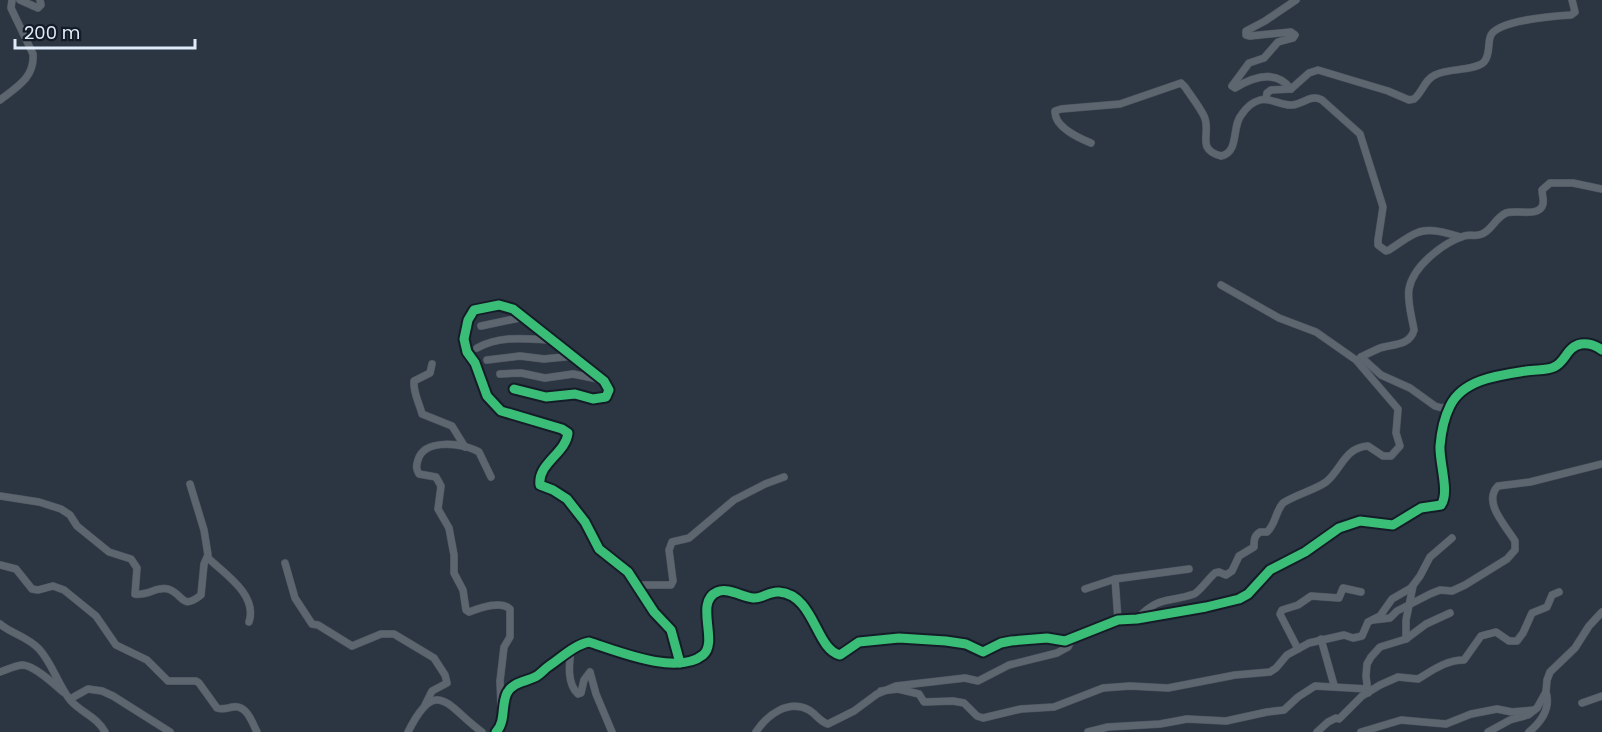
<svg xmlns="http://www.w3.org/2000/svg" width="1602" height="732" font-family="Poppins,sans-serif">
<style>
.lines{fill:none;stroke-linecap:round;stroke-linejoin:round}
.minor-casing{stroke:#4a535e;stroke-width:8}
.minor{stroke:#5d666f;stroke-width:7}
.cycleway-casing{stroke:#141c27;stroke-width:13}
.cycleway{stroke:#3abd76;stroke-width:9}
</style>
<rect width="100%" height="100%" fill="#2c3643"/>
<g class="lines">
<defs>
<g id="minor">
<polyline points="20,0 38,8 41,5 40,0"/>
<path d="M1291,89C1276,69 1253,77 1235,88L1232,86L1249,63L1264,58L1278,42L1293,38L1295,35L1291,32L1250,36L1246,35V31L1265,21L1296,0"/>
<path d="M1266,99L1267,93L1271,90L1291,89L1309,73L1318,70L1388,91L1409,100L1414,99C1422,93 1425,79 1435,75C1448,68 1475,71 1484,62C1491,54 1487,43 1491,35C1499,20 1555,16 1571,15L1575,12L1572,0"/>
<path d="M0,100C17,87 35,77 33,54L11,8L12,0"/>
<path d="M1091,143C1079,138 1054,127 1055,111L1061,109L1120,104L1181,83L1185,87C1191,96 1199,106 1204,116C1212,133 1195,149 1221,156C1240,152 1231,126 1242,114C1246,108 1253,102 1260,100C1270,97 1281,106 1292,105C1304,104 1310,94 1322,100L1360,134L1383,207L1378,240V245L1386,251L1389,250C1421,228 1423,226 1461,237"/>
<polyline points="481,326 524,317"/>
<path d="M477,348C501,335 527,339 553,340"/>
<path d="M1361,357C1367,354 1373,351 1380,348C1392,344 1410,346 1414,330C1412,317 1407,302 1409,289C1413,266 1443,243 1464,236C1470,234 1476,237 1482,234C1492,230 1495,218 1506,213C1515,209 1540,218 1543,204C1544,200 1542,194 1542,190L1550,183H1573L1602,189"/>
<polyline points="1359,359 1361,357 1381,375 1410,388 1435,406 1442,408 1450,406"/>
<polyline points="487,360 520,356 544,359 574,356"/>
<path d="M432,364L430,373L414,381C413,393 419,402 422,414L452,426L465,447"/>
<polyline points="500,374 521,373 545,378 573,374 603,380"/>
<path d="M514,389L546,397L575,394L593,399L606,397L609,390L604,381L513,309L499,305L474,310L468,320L464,339L467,352L475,363L487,396L501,411L562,429L568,433C566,453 537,464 540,485L553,490L567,499L585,522L599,549L628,572L654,612L671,630L680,663"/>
<path d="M491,477L479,452C464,443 424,438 418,460C416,466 416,469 419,474L436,477L441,486L438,509L449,528L454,555V573L463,590L466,610L469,612C480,608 501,600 510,609V637L504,647L500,681L501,705"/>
<path d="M0,496L39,502L61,509L70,515L77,526L109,552L131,559L137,568L135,594C148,596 157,586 168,589C184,594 181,611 201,595L204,564L208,555L204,530L190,484"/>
<path d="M208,558C225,574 258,595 249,622"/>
<polyline points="285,563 295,598 312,624 318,625 352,646 381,634 394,634 434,658 445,675 447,683 432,691 425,705"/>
<path d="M0,565L16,569L32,589L38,590L53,586L64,590L96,616L116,645L147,660L168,681H196L199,683L217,708C223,710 227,708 233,707C247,705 252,722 257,732"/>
<polyline points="1115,579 1118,620"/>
<polyline points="638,585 671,585 673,581 669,550 672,542 689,538 734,500 765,484 784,477"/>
<polyline points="1085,589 1115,579 1189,569"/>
<path d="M1137,619C1159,595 1169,603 1194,594C1199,592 1209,578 1215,573L1219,572L1226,575L1232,571L1239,556L1254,547C1254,540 1254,536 1260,532H1267C1276,524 1275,512 1283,503C1295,495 1317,489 1326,482C1341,470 1345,447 1368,446L1383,456H1391L1400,446L1396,433L1398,409L1356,360L1316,332L1279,318L1221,285"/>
<path d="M1373,620L1390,618L1397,611L1430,594L1440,590L1452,591L1465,585L1507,559L1515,550V541C1506,526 1482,502 1498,486L1530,482L1602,464"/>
<path d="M0,624C12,634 28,637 39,649C53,664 58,686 71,701C82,713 97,717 105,732"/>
<polyline points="1321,639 1334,685"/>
<polyline points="1406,639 1406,620 1413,586"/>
<polyline points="1298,649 1282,618 1280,614 1282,610 1298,605 1311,596 1339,598 1343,588 1361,592"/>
<path d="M571,650C569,665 567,684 578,694L581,693L584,680L590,672L596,694L612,732"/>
<path d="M0,672C6,670 16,665 23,665C35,666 54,684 63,692"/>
<polyline points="881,691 898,689 919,694 924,702 953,701 964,703 977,716 983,718 1021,709 1054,707 1103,688 1130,686 1168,688 1235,675 1270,672 1276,668 1287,655 1309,643 1344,635 1353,638 1362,636 1368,622 1380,616 1392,599 1411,588 1420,576 1430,557 1452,538"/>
<polyline points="1368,693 1366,676 1367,664 1371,657 1380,647 1406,639 1426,624 1450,613"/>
<polyline points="70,699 88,689 102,691 113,696 170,732"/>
<polyline points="1582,703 1602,696"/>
<path d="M408,732C437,673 449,709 482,732"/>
<path d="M496,732C506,722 501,705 507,693C513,682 525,682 535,677C540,675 544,669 549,666C561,658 574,645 589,642C617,651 677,676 703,655C719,642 694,602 717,592C728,587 742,597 753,598C762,599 769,591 779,592C815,595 815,649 840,655L859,642L899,638L946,641L966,644L983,652L1001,643L1011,641L1047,638L1065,641L1118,620L1137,619L1206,607L1239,599L1248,594L1270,570L1305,552L1339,528L1360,521L1393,525L1421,508L1441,505C1450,493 1439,462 1440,446C1441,434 1444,418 1450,406C1463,379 1500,375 1526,371C1535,369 1546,371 1554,367C1566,362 1566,347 1581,344C1589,343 1595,345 1602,350"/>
<path d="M756,732C767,715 788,699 809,710C816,714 820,722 828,724L854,711L877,694L896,686L965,678L978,681L1009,665L1057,653L1068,647L1072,639"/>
<polyline points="1088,732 1108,727 1160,724 1187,719 1226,721 1267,712 1284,710 1298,697 1315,686 1368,689"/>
<path d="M1317,732L1328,722L1336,718L1339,719L1362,696L1380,685L1398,677L1418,679C1433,670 1446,660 1464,660L1481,636L1496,632L1509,641H1517L1523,633L1532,613L1547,607L1552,595L1559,592"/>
<polyline points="1361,732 1401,720 1446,724 1471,714 1497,709 1512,712 1534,710"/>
<polyline points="1488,732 1510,720 1528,715 1537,708 1546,692 1547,680 1550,672 1575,648 1589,626 1602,612"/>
<path d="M1529,732C1541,722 1551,709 1546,692"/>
</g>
</defs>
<use href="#minor" class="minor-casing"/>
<use href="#minor" class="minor"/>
<defs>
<g id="cycleway">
<path d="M514,389L546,397L575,394L593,399L606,397L609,390L604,381L513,309L499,305L474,310L468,320L464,339L467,352L475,363L487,396L501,411L562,429L568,433C566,453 537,464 540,485L553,490L567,499L585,522L599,549L628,572L654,612L671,630L680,663"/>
<path d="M496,732C506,722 501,705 507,693C513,682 525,682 535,677C540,675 544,669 549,666C561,658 574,645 589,642C617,651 677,676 703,655C719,642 694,602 717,592C728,587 742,597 753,598C762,599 769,591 779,592C815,595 815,649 840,655L859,642L899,638L946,641L966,644L983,652L1001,643L1011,641L1047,638L1065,641L1118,620L1137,619L1206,607L1239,599L1248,594L1270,570L1305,552L1339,528L1360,521L1393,525L1421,508L1441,505C1450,493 1439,462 1440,446C1441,434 1444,418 1450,406C1463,379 1500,375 1526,371C1535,369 1546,371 1554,367C1566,362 1566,347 1581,344C1589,343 1595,345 1602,350"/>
</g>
</defs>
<use href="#cycleway" class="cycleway-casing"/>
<use href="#cycleway" class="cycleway"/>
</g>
<path d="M15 39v9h180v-9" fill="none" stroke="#dfebfa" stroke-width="3"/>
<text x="24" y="39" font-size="18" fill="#dfebfa" stroke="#141c27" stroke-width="4.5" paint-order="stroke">200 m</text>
</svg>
